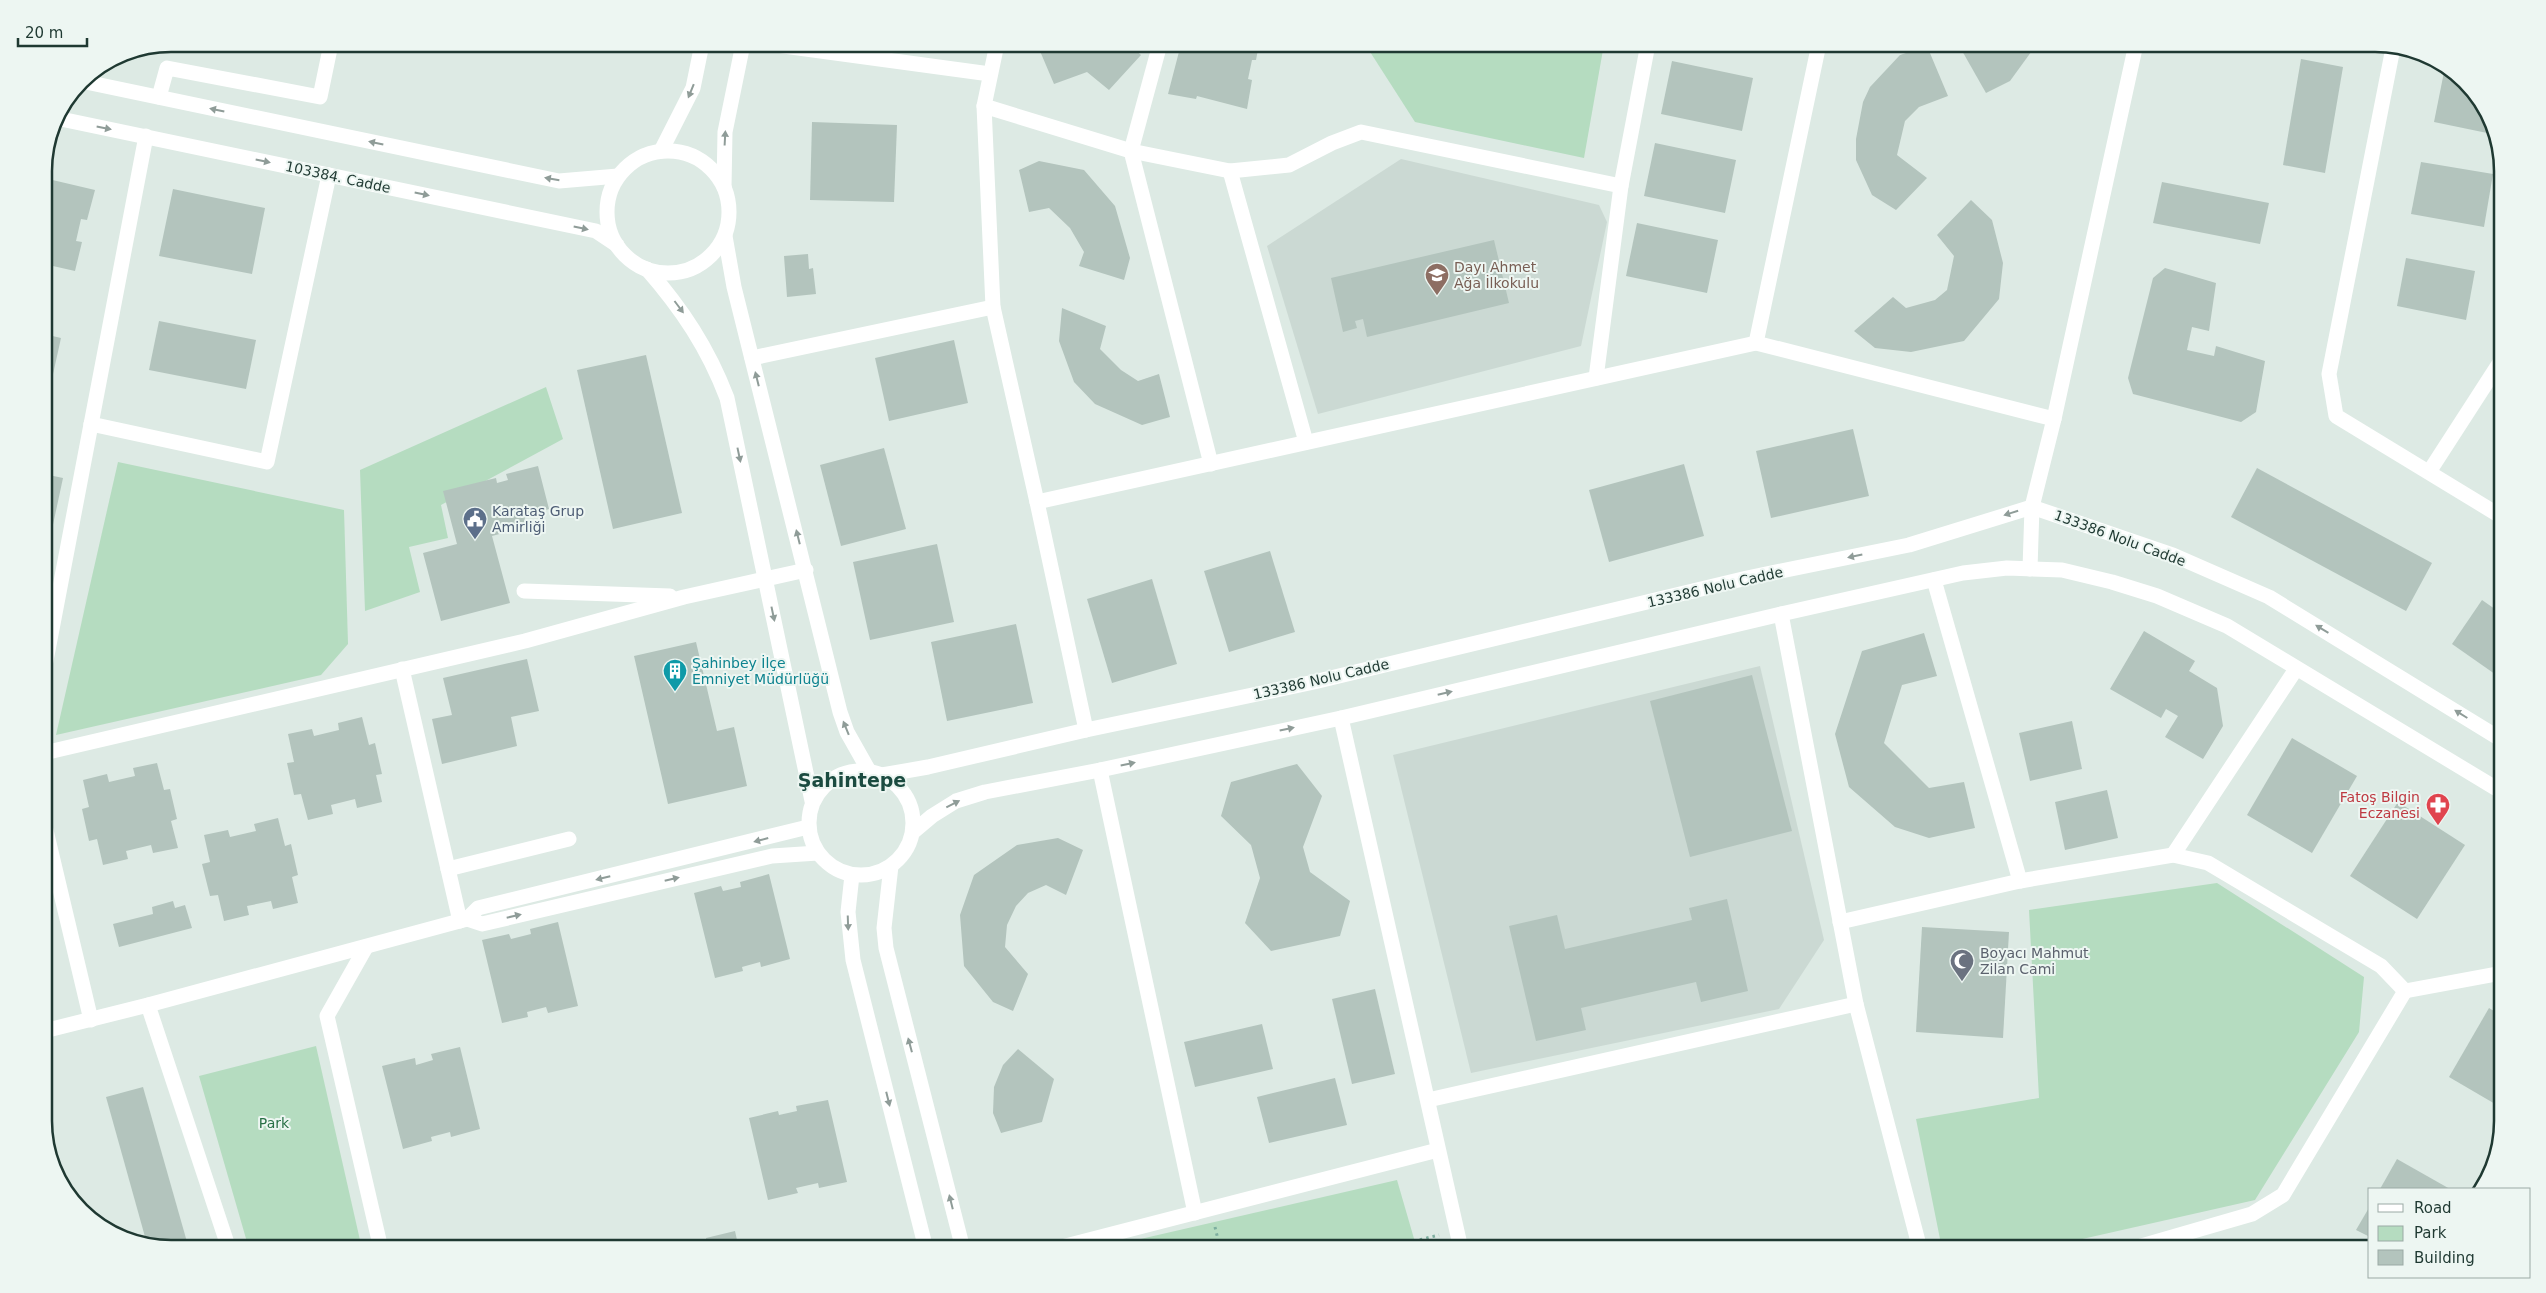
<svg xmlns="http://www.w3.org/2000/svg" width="2546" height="1293" font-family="'DejaVu Sans',sans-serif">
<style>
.built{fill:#cbd9d3}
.green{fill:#b5dcc0}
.building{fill:#b3c4bd}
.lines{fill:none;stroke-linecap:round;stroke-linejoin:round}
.path{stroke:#7dae9f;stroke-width:3;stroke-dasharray:2.5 4;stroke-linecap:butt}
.minor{stroke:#fff;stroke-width:15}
.oneway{fill:#8f9c98}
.labels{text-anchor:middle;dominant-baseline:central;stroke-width:4;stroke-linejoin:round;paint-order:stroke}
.street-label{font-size:14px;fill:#1f3932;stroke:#edf6f2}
.education-label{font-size:14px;fill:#785e54;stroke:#edf6f2;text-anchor:start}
.service-label{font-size:14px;fill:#4e5e75;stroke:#edf6f2;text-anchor:start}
.culture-label{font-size:14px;fill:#0d838f;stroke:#edf6f2;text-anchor:start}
.health-label{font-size:14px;fill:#be3a42;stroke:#edf6f2;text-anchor:end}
.worship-label{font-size:14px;fill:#5b616d;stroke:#edf6f2;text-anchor:start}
.park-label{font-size:14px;fill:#287046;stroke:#edf6f2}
.district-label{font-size:19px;font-weight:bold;fill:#1b4b40;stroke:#edf6f2}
.rim{fill:none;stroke:#1f3932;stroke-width:2.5}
</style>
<rect width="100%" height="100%" fill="#ddeae4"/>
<g class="built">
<polygon points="1401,159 1599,205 1607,222 1581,346 1318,414 1267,246"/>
<polygon points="1760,666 1824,940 1779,1009 1471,1073 1393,755"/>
</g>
<g class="green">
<polygon points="1365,44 1604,44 1584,158 1415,122"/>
<polygon points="546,387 563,439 441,505 448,538 409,547 420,592 365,611 360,470"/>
<polygon points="118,462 344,510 348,644 321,675 56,735"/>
<polygon points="2217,883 2364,977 2359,1032 2255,1200 2038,1249 1942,1249 1916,1119 2039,1098 2029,910"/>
<polygon points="316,1046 362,1249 249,1249 199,1076"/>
<polygon points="1397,1180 1417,1249 1097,1249"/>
</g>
<g class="building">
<polygon points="1037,44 1128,44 1141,55 1109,90 1087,72 1054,84"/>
<polygon points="1181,44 1259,44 1256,60 1252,60 1248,79 1252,80 1247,109 1197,96 1196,99 1168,94"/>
<polygon points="1732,44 1760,44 1759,50"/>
<polygon points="1966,44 2037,44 2010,81 1986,93 1961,49"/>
<polygon points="1927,46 1948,96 1919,107 1905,121 1897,155 1927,178 1896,210 1872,195 1856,160 1856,139 1863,102 1870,87 1900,55"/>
<polygon points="2301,59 2343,67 2325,173 2283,165"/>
<polygon points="1672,61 1753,78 1742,131 1661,114"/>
<polygon points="2444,72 2449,73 2481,100 2492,134 2434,122"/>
<polygon points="812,122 897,125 894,202 810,200"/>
<polygon points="1655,143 1736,160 1725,213 1644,196"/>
<polygon points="1039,161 1084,170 1115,206 1130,258 1124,280 1079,266 1084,252 1070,228 1049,208 1029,212 1019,170"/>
<polygon points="2421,162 2493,174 2484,227 2411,214"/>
<polygon points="44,178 95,190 87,220 81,219 76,241 82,242 75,271 44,264"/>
<polygon points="2162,182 2269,203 2260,244 2153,223"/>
<polygon points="173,189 265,208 252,274 159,256"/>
<polygon points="1971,200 1992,220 2003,263 1999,299 1964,341 1911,352 1875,348 1854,331 1893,297 1906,308 1935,300 1947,290 1954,256 1937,235"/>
<polygon points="1637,223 1718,240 1707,293 1626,276"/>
<polygon points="1494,240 1509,303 1367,337 1363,319 1355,321 1357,328 1343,332 1331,278"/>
<polygon points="808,254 809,269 813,268 816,294 787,297 784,256"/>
<polygon points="2406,258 2475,271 2466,320 2397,306"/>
<polygon points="2165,268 2216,283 2209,331 2192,327 2187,350 2214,356 2216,346 2265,361 2256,412 2241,422 2133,394 2128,378 2153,278"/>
<polygon points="1062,308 1106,326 1100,349 1121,370 1138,381 1159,374 1170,417 1142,425 1095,404 1074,382 1059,341"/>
<polygon points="159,321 256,340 246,389 149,370"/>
<polygon points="44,334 61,338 46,406 44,406"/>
<polygon points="954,340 968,403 889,421 875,358"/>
<polygon points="646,355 682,513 613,529 577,370"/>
<polygon points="1853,429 1869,496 1771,518 1756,451"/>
<polygon points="884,448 906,529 841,546 820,465"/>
<polygon points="1684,464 1704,536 1609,562 1589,490"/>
<polygon points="538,466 549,509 524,516 526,522 510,526 511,531 492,536 510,603 441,621 423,553 457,544 443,491 496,478 497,483 508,480 506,474"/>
<polygon points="2257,468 2432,563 2406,611 2231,517"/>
<polygon points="44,474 63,478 45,562 44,562"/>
<polygon points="937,544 954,622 870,640 853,562"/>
<polygon points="1270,551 1295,632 1229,652 1204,571"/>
<polygon points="1152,579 1177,664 1112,683 1087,599"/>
<polygon points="2482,600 2502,614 2502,679 2452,644"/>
<polygon points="1016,624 1033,703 947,721 931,642"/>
<polygon points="2144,631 2195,661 2189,671 2217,688 2223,726 2203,759 2165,737 2178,716 2166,709 2161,718 2110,689"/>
<polygon points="1924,633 1937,676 1902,685 1884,743 1929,788 1964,782 1975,828 1929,838 1895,827 1849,787 1835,734 1862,651"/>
<polygon points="696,642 717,731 734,727 747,786 668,804 634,656"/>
<polygon points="527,659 539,711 511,717 517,746 442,764 432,719 452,715 443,678"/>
<polygon points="1752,675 1792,831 1690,857 1650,701"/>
<polygon points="362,717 369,745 375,743 382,774 376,775 382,802 357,808 355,799 331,805 333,814 308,820 301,794 294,795 287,763 294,762 288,734 312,729 314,736 339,730 338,723"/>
<polygon points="2072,721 2082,769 2030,781 2019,733"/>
<polygon points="2292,738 2357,776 2312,853 2247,815"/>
<polygon points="157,763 164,790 170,789 177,819 171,821 178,848 153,853 151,845 126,851 128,859 103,865 97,839 89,841 82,809 89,807 83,780 107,774 109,782 135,776 133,768"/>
<polygon points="1297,764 1322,796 1303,847 1310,872 1350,901 1340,936 1271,951 1245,923 1260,878 1251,845 1221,816 1231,782"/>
<polygon points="2107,790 2118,838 2065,850 2055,802"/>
<polygon points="2398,802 2465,845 2417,919 2350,876"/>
<polygon points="278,818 285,846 291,844 298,875 292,877 298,903 273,909 271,901 247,906 249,915 224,921 218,895 210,896 202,864 210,862 204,835 228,830 230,837 256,831 254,824"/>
<polygon points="1058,838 1083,850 1066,895 1046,885 1028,893 1016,906 1007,925 1005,947 1028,974 1013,1011 993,1002 964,966 960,915 974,875 1017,845"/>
<polygon points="769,874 790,959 761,967 760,962 742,967 743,971 715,978 694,893 721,886 723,891 741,887 740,882"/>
<polygon points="1727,899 1748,991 1701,1002 1696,982 1581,1008 1586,1030 1536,1041 1509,926 1557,915 1565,949 1692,920 1689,908"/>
<polygon points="173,901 175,908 185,905 192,928 119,947 113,924 153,914 152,907"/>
<polygon points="558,922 578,1006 548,1013 546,1007 527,1012 528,1017 502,1023 482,940 509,934 511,939 531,934 530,929"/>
<polygon points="1922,927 2009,932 2003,1038 1916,1032"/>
<polygon points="1375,989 1395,1074 1352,1084 1332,999"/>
<polygon points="2489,1008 2502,1016 2502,1108 2449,1077"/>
<polygon points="1262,1024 1273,1069 1195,1087 1184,1042"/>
<polygon points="460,1047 480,1129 451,1137 450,1132 431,1137 432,1141 403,1149 382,1066 415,1058 416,1065 433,1060 431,1054"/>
<polygon points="1018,1049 1054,1079 1042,1122 1001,1133 993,1113 994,1087 1003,1065"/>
<polygon points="1335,1078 1347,1125 1269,1143 1257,1097"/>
<polygon points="143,1087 189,1249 171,1249 147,1244 106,1097"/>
<polygon points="828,1100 847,1182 819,1188 818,1183 796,1188 798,1193 768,1200 749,1118 778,1111 779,1115 797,1111 796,1106"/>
<polygon points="2397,1159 2450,1189 2380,1189"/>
<polygon points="2370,1206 2370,1237 2356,1230"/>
<polygon points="735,1231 739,1249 659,1249 687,1242 688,1248 707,1244 706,1238"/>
<polygon points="1639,1243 1640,1249 1616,1249"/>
</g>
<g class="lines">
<g class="path">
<polyline points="1215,1227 1220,1248"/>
<polyline points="1219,1249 1241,1243 1258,1249"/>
<polyline points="1382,1249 1439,1235"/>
</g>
<g class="minor">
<polyline points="769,44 990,74"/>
<polyline points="997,44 984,106 993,307 1037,502"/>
<polyline points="1160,44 1131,151 1211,464"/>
<polyline points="1819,44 1756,343 2054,419"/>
<polyline points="2393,48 2329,374 2336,416 2502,517"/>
<polyline points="81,81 559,181 618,176"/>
<polyline points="159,97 167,68 320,97 331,44"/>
<polyline points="984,106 1131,151 1230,171 1289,165 1332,143 1361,132 1621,186"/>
<polyline points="56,118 596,231 617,245"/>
<polyline points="661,151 693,88 702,44"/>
<circle cx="668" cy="212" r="61"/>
<polyline points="1230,171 1306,442"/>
<polyline points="724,187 725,132 743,44"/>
<polyline points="725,236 734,287 840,712 847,732 869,771"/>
<path d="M647,269C682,309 708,348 727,398L812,801"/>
<polyline points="752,358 993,307"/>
<polyline points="1596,378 1621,186 1648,44"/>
<polyline points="91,424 267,462 329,175"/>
<polyline points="2429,472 2502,359"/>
<polyline points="2030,569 2032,507 2054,419 2136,44"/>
<polyline points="1934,580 2020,881"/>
<polyline points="524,591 670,596"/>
<polyline points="1781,614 1856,1004 1920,1249"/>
<polyline points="402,669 460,921"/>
<polyline points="44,671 146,136"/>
<polyline points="1341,718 1461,1249"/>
<polyline points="1086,730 1037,502 1756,343"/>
<polyline points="44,753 525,641 684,597 806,570"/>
<polyline points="1100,770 1195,1213"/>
<circle cx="861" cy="823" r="52"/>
<polyline points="882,775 928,767 1086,730 1314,682 1747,578 1909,545 2032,507 2173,555 2269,597 2502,740"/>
<polyline points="44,822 91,1020"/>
<polyline points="913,832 932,816 956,801 985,792 1100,770 1341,718 1781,614 1963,573 2007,568 2062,570 2112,582 2157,596 2227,626 2502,792"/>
<polyline points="2173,855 2296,669"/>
<polyline points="891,866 884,928 886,948 963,1249"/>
<polyline points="448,869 569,839"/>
<polyline points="852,875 848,912 853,960 926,1249"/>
<polyline points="467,919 482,924 772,856 818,853"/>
<polyline points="1840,922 2020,881 2173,855 2208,863 2381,966 2405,991 2283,1195 2252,1214 2131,1249"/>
<polyline points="366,947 327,1016 381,1249"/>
<polyline points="2405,991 2502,973"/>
<polyline points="148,1005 229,1249"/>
<polyline points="44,1031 148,1005 467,919 478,908 808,827"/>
<polyline points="1428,1100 1856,1004"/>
<polyline points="1054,1249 1438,1150"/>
</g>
</g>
<defs><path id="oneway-solid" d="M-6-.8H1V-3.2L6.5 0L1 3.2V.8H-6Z" transform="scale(1.25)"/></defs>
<g class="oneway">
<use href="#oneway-solid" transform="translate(691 91) rotate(112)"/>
<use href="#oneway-solid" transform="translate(217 110) rotate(-168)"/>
<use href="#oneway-solid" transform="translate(104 128) rotate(11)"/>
<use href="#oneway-solid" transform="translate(725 138) rotate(-87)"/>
<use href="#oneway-solid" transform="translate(376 143) rotate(-168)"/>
<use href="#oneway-solid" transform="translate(263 161) rotate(12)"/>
<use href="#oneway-solid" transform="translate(552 179) rotate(-170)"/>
<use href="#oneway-solid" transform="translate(422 194) rotate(12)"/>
<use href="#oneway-solid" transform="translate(581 228) rotate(12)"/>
<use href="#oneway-solid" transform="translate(679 307) rotate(53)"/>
<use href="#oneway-solid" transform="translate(757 379) rotate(-104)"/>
<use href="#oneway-solid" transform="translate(739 455) rotate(78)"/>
<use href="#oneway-solid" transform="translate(2011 513) rotate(163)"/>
<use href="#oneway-solid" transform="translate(798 537) rotate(-104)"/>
<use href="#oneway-solid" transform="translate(1855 556) rotate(168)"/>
<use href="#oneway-solid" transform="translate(773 614) rotate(78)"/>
<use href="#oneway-solid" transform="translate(2322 629) rotate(-149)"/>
<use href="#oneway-solid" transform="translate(1445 693) rotate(-13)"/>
<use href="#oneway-solid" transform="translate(2461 714) rotate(-148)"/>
<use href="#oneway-solid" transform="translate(846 728) rotate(-112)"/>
<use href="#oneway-solid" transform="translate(1287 729) rotate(-12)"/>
<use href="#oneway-solid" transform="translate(1128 764) rotate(-12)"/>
<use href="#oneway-solid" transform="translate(953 804) rotate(-27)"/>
<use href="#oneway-solid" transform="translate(761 840) rotate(165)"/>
<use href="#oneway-solid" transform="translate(603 878) rotate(166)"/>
<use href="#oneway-solid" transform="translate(672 879) rotate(-13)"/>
<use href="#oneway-solid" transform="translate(514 916) rotate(-13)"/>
<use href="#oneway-solid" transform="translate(848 923) rotate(88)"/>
<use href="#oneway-solid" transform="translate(910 1045) rotate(-105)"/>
<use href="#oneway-solid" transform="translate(888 1099) rotate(76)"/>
<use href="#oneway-solid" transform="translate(951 1202) rotate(-104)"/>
</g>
<defs>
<symbol id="school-pin" viewBox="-11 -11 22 30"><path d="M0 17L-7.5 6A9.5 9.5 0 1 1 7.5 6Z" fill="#8d6e63" stroke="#edf6f2"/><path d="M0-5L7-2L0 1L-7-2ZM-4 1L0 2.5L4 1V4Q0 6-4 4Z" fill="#fff"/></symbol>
<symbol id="civic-pin" viewBox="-11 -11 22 30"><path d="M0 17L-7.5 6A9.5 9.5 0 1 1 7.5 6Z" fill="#5c6f8a" stroke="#edf6f2"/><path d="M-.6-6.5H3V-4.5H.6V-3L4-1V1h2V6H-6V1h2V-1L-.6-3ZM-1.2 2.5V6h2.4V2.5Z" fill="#fff"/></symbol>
<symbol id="building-pin" viewBox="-11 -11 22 30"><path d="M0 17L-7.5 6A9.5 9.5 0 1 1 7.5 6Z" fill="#0f9aa8" stroke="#edf6f2"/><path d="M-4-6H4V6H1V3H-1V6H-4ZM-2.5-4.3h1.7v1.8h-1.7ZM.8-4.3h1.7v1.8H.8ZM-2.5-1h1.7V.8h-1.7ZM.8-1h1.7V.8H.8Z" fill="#fff"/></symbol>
<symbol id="pharmacy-pin" viewBox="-11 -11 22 30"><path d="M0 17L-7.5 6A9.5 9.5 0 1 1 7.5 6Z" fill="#e0444e" stroke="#edf6f2"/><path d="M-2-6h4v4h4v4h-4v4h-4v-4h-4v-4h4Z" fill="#fff"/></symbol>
<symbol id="mosque-pin" viewBox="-11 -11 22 30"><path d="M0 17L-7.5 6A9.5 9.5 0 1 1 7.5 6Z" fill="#6b7280" stroke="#edf6f2"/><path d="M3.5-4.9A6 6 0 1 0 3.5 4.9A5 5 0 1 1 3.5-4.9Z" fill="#fff"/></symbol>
</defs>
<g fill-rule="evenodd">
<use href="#school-pin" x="1423" y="261" width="28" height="38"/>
<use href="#civic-pin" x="461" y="505" width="28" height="38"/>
<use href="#building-pin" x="661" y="657" width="28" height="38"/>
<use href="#pharmacy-pin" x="2424" y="791" width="28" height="38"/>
<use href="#mosque-pin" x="1948" y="947" width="28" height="38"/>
</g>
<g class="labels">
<g class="street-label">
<text transform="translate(338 177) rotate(12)">103384. Cadde</text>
<text transform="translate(2120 538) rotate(20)">133386 Nolu Cadde</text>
<text transform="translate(1715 587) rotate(-13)">133386 Nolu Cadde</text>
<text transform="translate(1321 679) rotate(-13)">133386 Nolu Cadde</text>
</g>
<g class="education-label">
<text x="1454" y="267">Dayı Ahmet<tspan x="1454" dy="16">Ağa İlkokulu</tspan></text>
</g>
<g class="service-label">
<text x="492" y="511">Karataş Grup<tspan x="492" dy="16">Amirliği</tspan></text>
</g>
<g class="culture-label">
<text x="692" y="663">Şahinbey İlçe<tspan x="692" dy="16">Emniyet Müdürlüğü</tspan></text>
</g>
<g class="health-label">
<text x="2420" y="797">Fatoş Bilgin<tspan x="2420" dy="16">Eczanesi</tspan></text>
</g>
<g class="worship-label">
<text x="1980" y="953">Boyacı Mahmut<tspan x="1980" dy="16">Zilan Cami</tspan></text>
</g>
<g class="park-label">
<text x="274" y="1123">Park</text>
</g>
<g class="district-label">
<text x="852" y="780">Şahintepe</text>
</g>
</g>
<path d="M0 0H2546V1293H0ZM171 52H2375A119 119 0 0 1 2494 171V1121A119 119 0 0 1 2375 1240H171A119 119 0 0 1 52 1121V171A119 119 0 0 1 171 52Z" fill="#edf6f2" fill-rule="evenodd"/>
<path class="rim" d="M171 52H2375A119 119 0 0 1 2494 171V1121A119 119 0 0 1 2375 1240H171A119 119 0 0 1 52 1121V171A119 119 0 0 1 171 52Z"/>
<rect x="2368" y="1188" width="162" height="90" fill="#edf6f2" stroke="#9baaa5"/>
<rect x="2378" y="1204" width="25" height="8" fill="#ffffff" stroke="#9baaa5"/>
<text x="2414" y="1213" font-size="15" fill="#1f3932">Road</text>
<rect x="2378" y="1226" width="25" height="15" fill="#b5dcc0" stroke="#9baaa5"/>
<text x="2414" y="1238" font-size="15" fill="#1f3932">Park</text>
<rect x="2378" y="1250" width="25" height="15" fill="#b3c4bd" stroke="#9baaa5"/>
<text x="2414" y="1263" font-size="15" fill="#1f3932">Building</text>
<path d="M18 38v8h69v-8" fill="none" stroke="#1f3932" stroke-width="2.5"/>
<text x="25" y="38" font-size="15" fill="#1f3932" stroke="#edf6f2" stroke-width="4" paint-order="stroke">20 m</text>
</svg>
